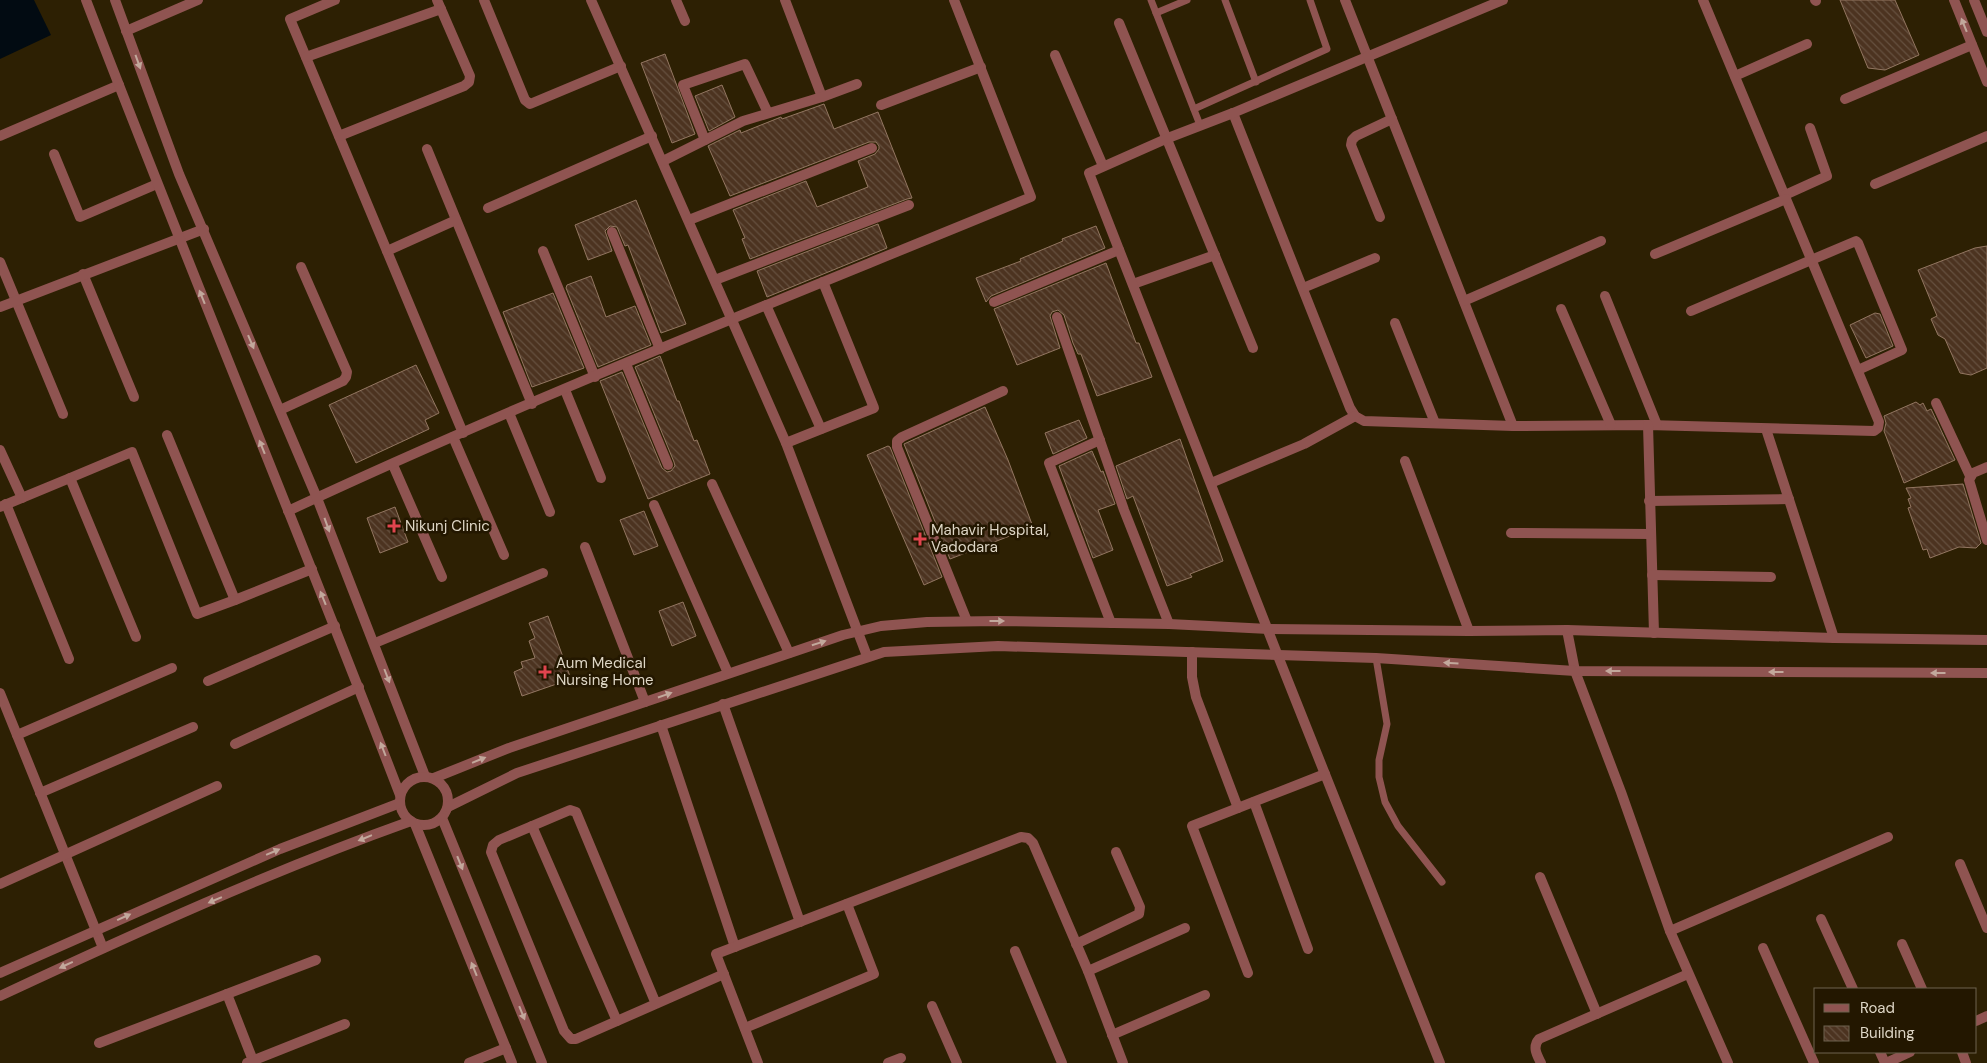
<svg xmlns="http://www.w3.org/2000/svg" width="1987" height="1063" font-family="'DM Sans',sans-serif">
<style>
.water{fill:#020b12}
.building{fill:url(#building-back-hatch);stroke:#937661}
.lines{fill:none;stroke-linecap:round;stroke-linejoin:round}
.service{stroke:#8f5451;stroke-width:7}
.minor{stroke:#8f5451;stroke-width:10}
.tertiary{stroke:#8f5451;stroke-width:10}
.oneway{fill:#c2a89c}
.health-dot{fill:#e0444e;stroke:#231700;stroke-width:2}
.labels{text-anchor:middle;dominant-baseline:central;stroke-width:5;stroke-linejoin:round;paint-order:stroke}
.poi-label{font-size:15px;fill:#ded6c5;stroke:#231700;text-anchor:start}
</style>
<defs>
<pattern id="building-back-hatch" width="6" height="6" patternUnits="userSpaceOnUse" patternTransform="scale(1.25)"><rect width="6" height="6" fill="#4c3320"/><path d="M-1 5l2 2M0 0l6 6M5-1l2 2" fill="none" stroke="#65503f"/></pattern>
</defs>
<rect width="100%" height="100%" fill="#2d2003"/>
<polygon class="water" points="0,0 34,0 51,35 0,59"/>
<g class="building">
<polygon points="1840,0 1895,0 1919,55 1885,70 1868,68"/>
<polygon points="665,54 695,134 672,143 641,63"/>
<polygon points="722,85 735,117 709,131 695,96"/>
<polygon points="824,104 834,129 878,112 912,198 907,199 750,259 742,239 745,238 733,210 806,181 817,207 868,187 858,161 875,154 879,149 879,146 876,142 869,142 730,196 708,146 740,130 741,133 781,117 782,119"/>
<polygon points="636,200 686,324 661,333 628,245 625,246 617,227 610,226 605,231 612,251 588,260 575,225"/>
<polygon points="878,224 887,248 767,297 757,271"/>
<polygon points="1096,226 1105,248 991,296 986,302 976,278 1021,261 1020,259 1063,241 1062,239"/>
<polygon points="1987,246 1987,368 1971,375 1960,373 1945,339 1938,335 1931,319 1937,316 1918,270 1975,248"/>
<polygon points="1106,263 1136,343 1139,343 1152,377 1097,396 1081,354 1078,354 1073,343 1064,315 1058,310 1052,312 1050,316 1060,348 1017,365 994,309"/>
<polygon points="591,276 606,317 635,306 651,345 598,367 566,288 567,285"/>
<polygon points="553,293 584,368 532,387 503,312"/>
<polygon points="1875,313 1880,314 1893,346 1866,358 1850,325"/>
<polygon points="660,356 677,401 679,401 694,441 697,440 710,474 648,499 600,381 622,372 662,468 667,472 671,471 675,466 674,462 635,367"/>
<polygon points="416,365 439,413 425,420 429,429 356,463 329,405"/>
<polygon points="1916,402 1920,405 1923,403 1927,411 1931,409 1955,460 1904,483 1884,431 1886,423 1884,416"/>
<polygon points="985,407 1008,460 1033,527 950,559 904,444"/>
<polygon points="1079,420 1087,438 1053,454 1045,433"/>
<polygon points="1180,439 1223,561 1190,574 1192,577 1167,586 1133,496 1127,499 1116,466"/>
<polygon points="888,446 890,447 942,577 924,585 867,455"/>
<polygon points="1092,451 1101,472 1103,471 1115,504 1098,510 1113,550 1093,558 1059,466"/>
<polygon points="1963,484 1981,543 1976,548 1959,547 1930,558 1927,549 1923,550 1908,508 1911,507 1908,499 1911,498 1906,488"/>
<polygon points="395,507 408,542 380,553 367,518"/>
<polygon points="644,511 658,546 634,555 620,520"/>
<polygon points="683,602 696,636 672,646 659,611"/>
<polygon points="548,616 571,679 522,696 514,672 523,668 521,662 535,658 529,641 535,638 529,623"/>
</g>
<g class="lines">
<g class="service">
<polyline points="1151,0 1200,125"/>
<polyline points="1225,0 1256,82"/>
<polyline points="1156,13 1187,0"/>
<polyline points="1194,109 1327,49 1310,0"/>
<polyline points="1376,658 1387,724 1379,760 1379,777 1385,802 1398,826 1442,882"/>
</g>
<g class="minor">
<polyline points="335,0 290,19 463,433"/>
<polyline points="484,0 525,100 530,104 621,66"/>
<polyline points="591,0 786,443 867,656"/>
<polyline points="676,0 685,21"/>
<polyline points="785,0 822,97"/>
<polyline points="1345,0 1513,426"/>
<polyline points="1815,0 1816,1"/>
<polyline points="1119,23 1253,348"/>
<polyline points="126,31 198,0"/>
<polyline points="1055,55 1103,166"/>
<polyline points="306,57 441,9"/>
<polyline points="1735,76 1807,44"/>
<polyline points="1845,99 1972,45"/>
<polyline points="881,105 981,67"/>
<polyline points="1233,113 1350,408 1355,416 1364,421 1513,426 1648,425 1874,431 1878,428 1879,422 1703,0"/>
<polyline points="0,136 119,85"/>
<polyline points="339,136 464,86 469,82 470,76 437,0"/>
<polyline points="705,140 683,85 745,64 768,113"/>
<polyline points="427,149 532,404"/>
<polyline points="54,154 80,217 157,184"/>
<polyline points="663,161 743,121 822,97 857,84"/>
<polyline points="1875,184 1987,136"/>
<polyline points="1785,195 1827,176 1810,128"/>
<polyline points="488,208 652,136"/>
<polyline points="1380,217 1351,145 1352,140 1356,136 1392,119"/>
<polyline points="689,220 872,148"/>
<polyline points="612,232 660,349"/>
<polyline points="387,251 456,220"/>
<polyline points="543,251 595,377"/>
<polyline points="1655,254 1786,199"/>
<polyline points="0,262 63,414"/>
<polyline points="83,274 134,397"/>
<polyline points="715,280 909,205"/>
<polyline points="1133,284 1215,255"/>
<polyline points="1303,288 1375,258"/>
<polyline points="1605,296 1657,425"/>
<polyline points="1464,301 1601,241"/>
<polyline points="994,302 1119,250"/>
<polyline points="766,305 821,429"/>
<polyline points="0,307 204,229"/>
<polyline points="1561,309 1611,425"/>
<polyline points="1691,311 1856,241 1858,243 1902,350 1858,370"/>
<polyline points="1057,317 1124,510 1169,624"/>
<polyline points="1395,323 1435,423"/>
<polyline points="626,364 668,465"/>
<polyline points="565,390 601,478"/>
<polyline points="1936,403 1970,476"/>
<polyline points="280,410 343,381 346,377 347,372 301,267"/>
<polyline points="509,413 550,512"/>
<polyline points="1648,425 1654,633"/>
<polyline points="1766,429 1834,638"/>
<polyline points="167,435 235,600 312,569"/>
<polyline points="453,437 504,555"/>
<polyline points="1100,440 1049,463 1111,623"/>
<polyline points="786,443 874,408 823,282"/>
<polyline points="0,450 22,498"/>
<polyline points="1405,461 1469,631"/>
<polyline points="393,465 442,577"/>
<polyline points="1987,467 1973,473 1969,480 1987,540"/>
<polyline points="70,478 132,452 197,614 235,600"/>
<polyline points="1211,483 1304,444 1355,416"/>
<polyline points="712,484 789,653"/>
<polyline points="1649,501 1789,499"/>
<polyline points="6,504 69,659"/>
<polyline points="654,505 728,673"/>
<polyline points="0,507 70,478 136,637"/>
<path d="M288,511C532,397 783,299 1031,197L954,0"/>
<polyline points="1511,533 1651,534"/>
<polyline points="585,547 645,702"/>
<polyline points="1652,575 1771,577"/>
<polyline points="967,621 897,447 897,441 902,437 1003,391"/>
<polyline points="1567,630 1575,671 1621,792 1670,931 1728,1063"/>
<polyline points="375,643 543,573"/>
<polyline points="1192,652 1192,677 1196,697 1238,808"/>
<polyline points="208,681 335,626"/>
<polyline points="0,693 103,948"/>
<polyline points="723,704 800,922"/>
<polyline points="661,725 735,947"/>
<polyline points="17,735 172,668"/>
<polyline points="235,744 359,687"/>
<polyline points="40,793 193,727"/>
<polyline points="1254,802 1308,949"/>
<polyline points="532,826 617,1021"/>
<polyline points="1960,864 1987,928"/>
<polyline points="1540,877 1597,1014"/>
<polyline points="0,884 217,786"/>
<polyline points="1821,919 1853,989"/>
<polyline points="1670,931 1888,837"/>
<polyline points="1076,944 1139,914 1140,907 1116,852"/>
<polyline points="1902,944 1922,989"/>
<polyline points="1763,948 1814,1063"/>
<polyline points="1015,951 1062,1063"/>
<polyline points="1088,971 1185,928"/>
<polyline points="1248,973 1192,826 1325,774"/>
<polyline points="227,994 254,1063"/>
<polyline points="656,1004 576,812 570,810 499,840 493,845 491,852 564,1031 571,1039 576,1039 724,974"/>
<polyline points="932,1006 957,1063"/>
<polyline points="1976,1021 1987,1016"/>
<polyline points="745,1028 874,974 847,904"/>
<polyline points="1112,1035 1205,995"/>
<polyline points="99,1043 316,960"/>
<polyline points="1880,1052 1885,1063"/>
<polyline points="1962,1052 1966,1063"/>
<polyline points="247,1063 345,1024"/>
<polyline points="469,1063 506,1048"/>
<polyline points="758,1063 716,954 1021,837 1028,838 1033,843 1088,971 1123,1063"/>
<polyline points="888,1063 901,1058"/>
<polyline points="1440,1063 1278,656 1089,173 1168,138 1233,113 1503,0"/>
<path d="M1541,1063C1537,1055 1532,1047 1539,1039L1688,974"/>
<polyline points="1886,1063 1910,1052"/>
</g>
<g class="tertiary">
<path d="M86,0C188,266 298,529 400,795"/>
<polyline points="115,0 179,174 317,498 425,776"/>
<polyline points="1954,0 1987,82"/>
<polyline points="1974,0 1987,32"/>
<circle cx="424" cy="801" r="24"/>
<polyline points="434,778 509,748 843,635 881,626 927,622 998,621 1169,624 1269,629 1469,631 1567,630 1834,638 1987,640"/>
<polyline points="448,807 517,773 884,652 998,646 1376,658 1575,671 1987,673"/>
<polyline points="442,818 542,1063"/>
<polyline points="415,824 512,1063"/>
<polyline points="0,973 280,849 400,803"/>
<path d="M0,996C135,933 271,871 411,821"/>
</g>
</g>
<defs><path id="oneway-solid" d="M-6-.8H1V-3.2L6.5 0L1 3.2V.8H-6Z" transform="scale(1.25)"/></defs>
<g class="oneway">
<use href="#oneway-solid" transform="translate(1964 25) rotate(-112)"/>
<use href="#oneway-solid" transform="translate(138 62) rotate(70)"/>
<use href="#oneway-solid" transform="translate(202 297) rotate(-112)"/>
<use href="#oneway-solid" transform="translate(251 342) rotate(67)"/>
<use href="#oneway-solid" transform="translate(262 447) rotate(-112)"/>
<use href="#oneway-solid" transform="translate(327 525) rotate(70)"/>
<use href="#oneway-solid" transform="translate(323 598) rotate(-112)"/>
<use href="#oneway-solid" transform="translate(997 621)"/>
<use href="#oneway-solid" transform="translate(819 643) rotate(-18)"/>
<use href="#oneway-solid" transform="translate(1451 663) rotate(-176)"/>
<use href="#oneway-solid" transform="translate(1613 671) rotate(-180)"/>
<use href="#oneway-solid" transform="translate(1776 672) rotate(-180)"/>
<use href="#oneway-solid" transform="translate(1938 673) rotate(-180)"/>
<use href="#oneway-solid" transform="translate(387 676) rotate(69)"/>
<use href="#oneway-solid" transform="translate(665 695) rotate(-19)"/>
<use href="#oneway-solid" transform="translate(383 749) rotate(-111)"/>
<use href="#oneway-solid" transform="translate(479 760) rotate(-22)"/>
<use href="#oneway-solid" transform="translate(365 838) rotate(158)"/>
<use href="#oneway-solid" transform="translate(273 852) rotate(-23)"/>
<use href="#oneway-solid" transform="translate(460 863) rotate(68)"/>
<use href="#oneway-solid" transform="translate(215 900) rotate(157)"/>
<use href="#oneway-solid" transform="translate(124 917) rotate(-24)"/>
<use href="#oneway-solid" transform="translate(66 965) rotate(155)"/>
<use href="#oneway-solid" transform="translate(474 969) rotate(-112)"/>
<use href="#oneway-solid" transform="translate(522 1013) rotate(68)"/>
</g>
<g class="health-dot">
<path d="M391.5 518.5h5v5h5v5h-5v5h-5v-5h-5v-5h5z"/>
<path d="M917.5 531.5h5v5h5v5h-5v5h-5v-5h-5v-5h5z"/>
<path d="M542.5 664.5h5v5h5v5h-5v5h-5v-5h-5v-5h5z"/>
</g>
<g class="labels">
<g class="poi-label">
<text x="405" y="526">Nikunj Clinic</text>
<text x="931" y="530">Mahavir Hospital,<tspan x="931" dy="17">Vadodara</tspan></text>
<text x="556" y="663">Aum Medical<tspan x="556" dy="17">Nursing Home</tspan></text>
</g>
</g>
<rect x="1814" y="988" width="162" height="65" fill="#231700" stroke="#6e634f"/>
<rect x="1824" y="1004" width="25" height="8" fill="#8f5451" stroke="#6e634f"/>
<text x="1860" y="1013" font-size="15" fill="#ded6c5">Road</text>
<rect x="1824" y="1026" width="25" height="15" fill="url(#building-back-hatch)" stroke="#6e634f"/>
<text x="1860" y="1038" font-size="15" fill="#ded6c5">Building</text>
</svg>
